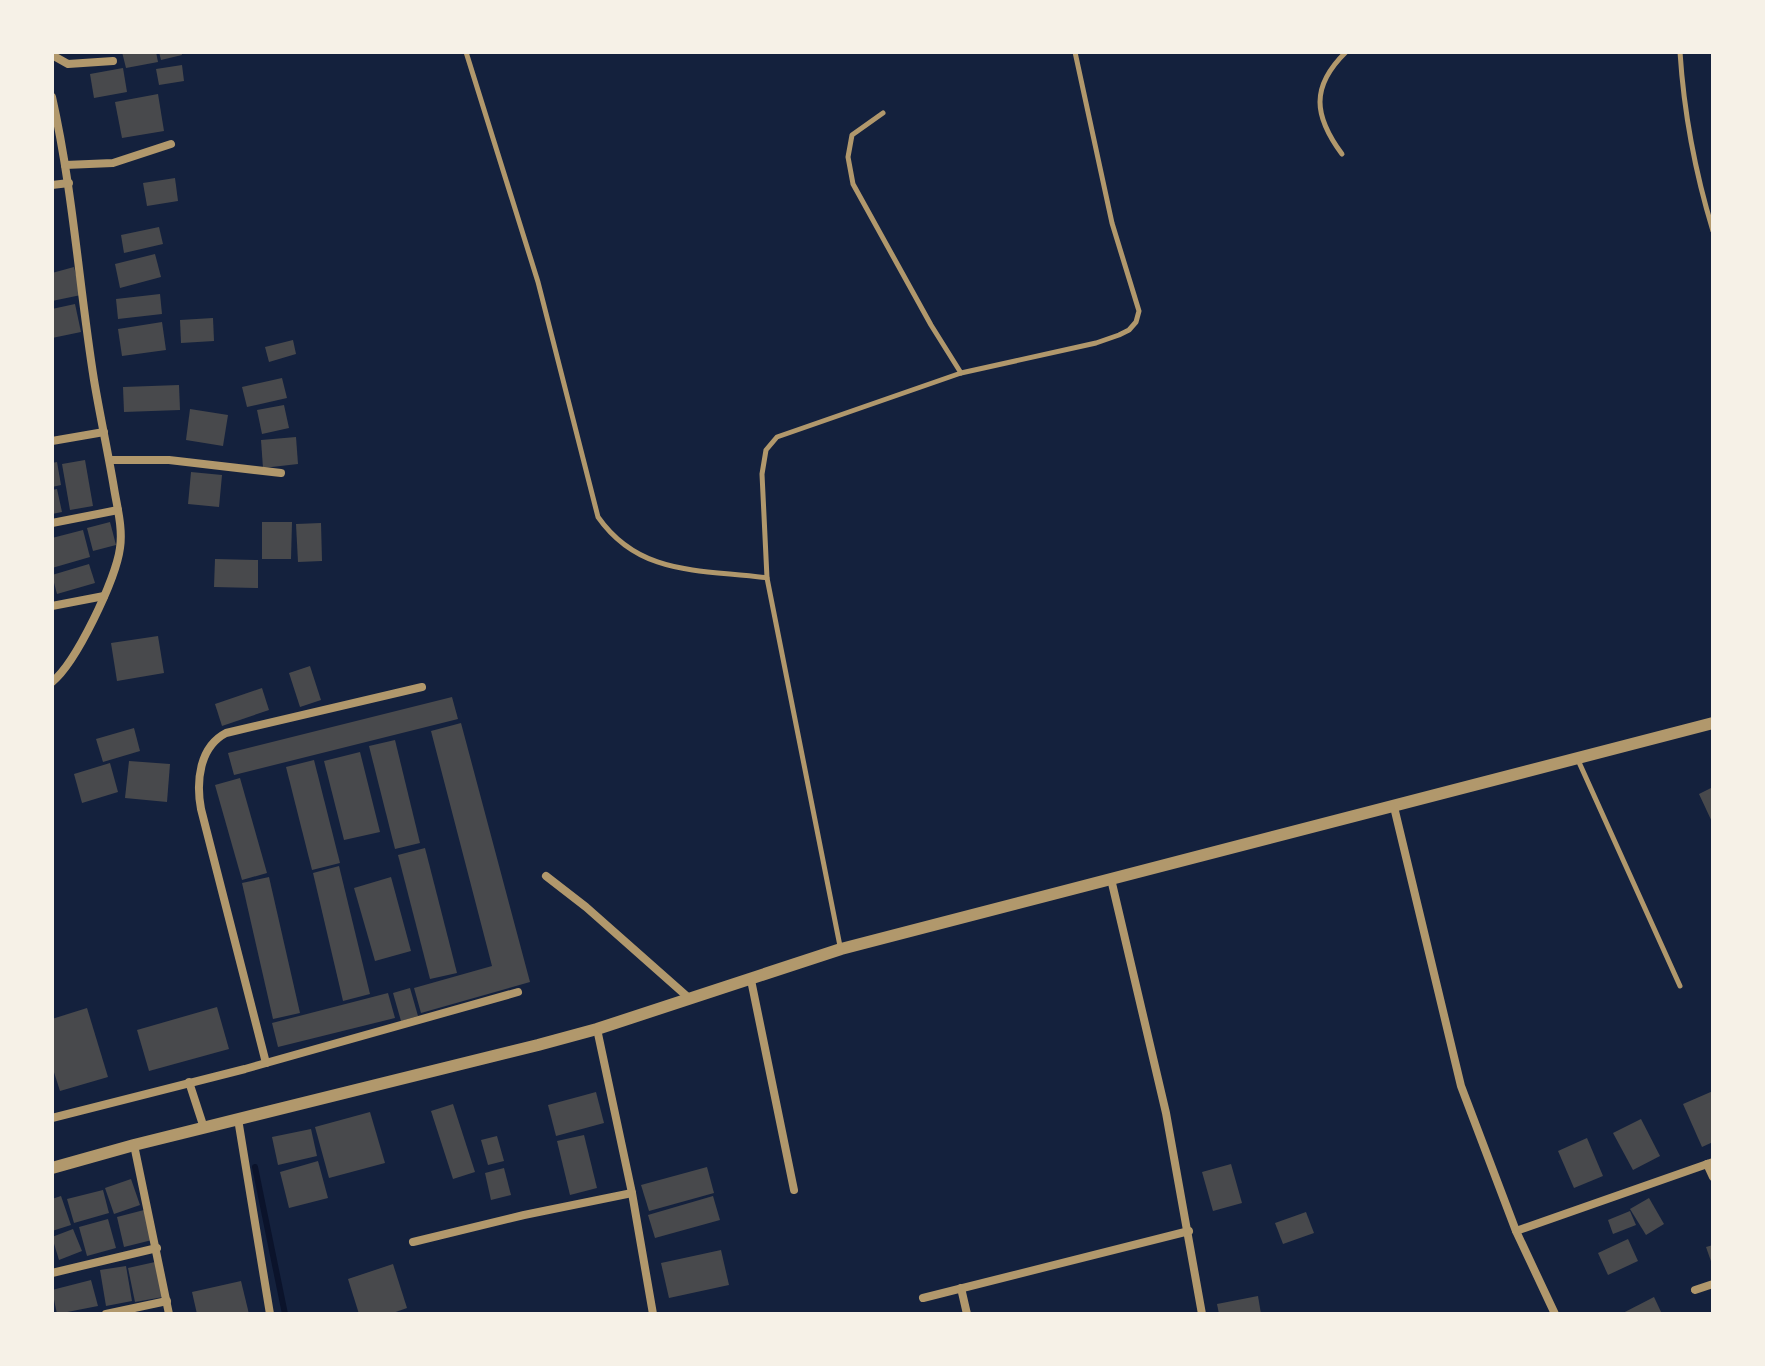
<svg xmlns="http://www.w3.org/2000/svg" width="1765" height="1366" font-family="'Golos Text',sans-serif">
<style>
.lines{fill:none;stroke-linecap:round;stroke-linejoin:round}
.stream{stroke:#0b132b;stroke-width:6}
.building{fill:#48494c}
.service{stroke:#b1986c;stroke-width:5}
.minor{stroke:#b1986c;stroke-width:8}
.tertiary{stroke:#b1986c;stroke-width:12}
</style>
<rect width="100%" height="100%" fill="#14213d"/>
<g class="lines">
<polyline class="stream" points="255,1167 285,1314"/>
</g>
<g class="building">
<polygon points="122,52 156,52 158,62 126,68"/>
<polygon points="159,52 181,52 182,55 161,60"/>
<polygon points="182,65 184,81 159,85 156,69"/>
<polygon points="123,68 127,92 94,98 90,74"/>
<polygon points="158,94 164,131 122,138 115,102"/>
<polygon points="175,178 178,201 147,206 143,183"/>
<polygon points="159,227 163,244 124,253 121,235"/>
<polygon points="155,254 161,277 120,288 115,264"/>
<polygon points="74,267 81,295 52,301 52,273"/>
<polygon points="160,294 162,314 118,319 116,299"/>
<polygon points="75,304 81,332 52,338 52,309"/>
<polygon points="213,318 214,341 181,343 180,320"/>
<polygon points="162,322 166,350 122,356 118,329"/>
<polygon points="293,340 296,354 269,362 265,347"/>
<polygon points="282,378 287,398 247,407 242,387"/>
<polygon points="179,385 180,410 124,412 123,387"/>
<polygon points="284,405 289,428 262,434 257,410"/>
<polygon points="190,409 228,415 223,446 186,440"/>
<polygon points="296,437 298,464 263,468 261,440"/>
<polygon points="85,460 93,506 70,510 62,464"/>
<polygon points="57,462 61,485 52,487 52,463"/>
<polygon points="191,472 222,475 219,507 188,504"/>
<polygon points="57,489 62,512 52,514 52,490"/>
<polygon points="110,522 116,545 93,551 87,528"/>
<polygon points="262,522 292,522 291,559 262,559"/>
<polygon points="321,523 322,561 298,562 296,524"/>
<polygon points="83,530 90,557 52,568 52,538"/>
<polygon points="215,559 258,560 258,588 214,587"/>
<polygon points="89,564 95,583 57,594 52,575"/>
<polygon points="158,636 164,673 117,681 111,643"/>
<polygon points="310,666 321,700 300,707 289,673"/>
<polygon points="262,688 269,710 222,726 215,704"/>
<polygon points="452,697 458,719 234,775 228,753"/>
<polygon points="461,723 530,982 421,1013 414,988 492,966 431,731"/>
<polygon points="134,728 140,751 103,762 96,739"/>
<polygon points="395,740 420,843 395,849 369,746"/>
<polygon points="360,752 380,832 344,840 324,761"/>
<polygon points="314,760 340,863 312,870 286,767"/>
<polygon points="129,761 170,764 167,802 125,798"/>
<polygon points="110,763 118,792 82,803 74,774"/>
<polygon points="240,778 267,873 242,880 215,785"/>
<polygon points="1713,787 1713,824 1699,794"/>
<polygon points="425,848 457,973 430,979 398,855"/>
<polygon points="339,866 370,994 343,1001 313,873"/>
<polygon points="269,877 300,1013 273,1019 242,883"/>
<polygon points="391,877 411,951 375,961 354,888"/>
<polygon points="410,988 418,1016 401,1021 393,993"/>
<polygon points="388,993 395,1018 278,1047 272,1023"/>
<polygon points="217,1007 229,1049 149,1071 137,1030"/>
<polygon points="87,1008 108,1077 60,1091 52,1066 52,1019"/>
<polygon points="1713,1091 1713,1142 1702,1147 1683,1104"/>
<polygon points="596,1092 604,1123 556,1136 548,1105"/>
<polygon points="453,1104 475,1172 453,1179 431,1111"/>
<polygon points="370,1112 385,1163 329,1178 315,1127"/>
<polygon points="1641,1119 1660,1156 1633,1170 1613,1133"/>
<polygon points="311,1129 317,1156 278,1165 272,1137"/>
<polygon points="584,1135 597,1188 570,1195 557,1141"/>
<polygon points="497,1136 504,1161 488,1165 481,1140"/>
<polygon points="1587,1138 1603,1176 1574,1188 1558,1151"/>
<polygon points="318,1161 328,1198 289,1208 280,1172"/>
<polygon points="1231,1164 1242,1203 1213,1211 1202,1172"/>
<polygon points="707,1167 714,1193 649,1211 641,1185"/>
<polygon points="504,1168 511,1195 491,1200 485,1173"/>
<polygon points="131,1179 140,1205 114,1214 105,1188"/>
<polygon points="103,1190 109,1213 74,1223 67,1199"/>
<polygon points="61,1196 71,1225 52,1231 52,1199"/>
<polygon points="713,1196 720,1220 655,1238 648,1215"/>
<polygon points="1649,1198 1664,1224 1646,1235 1630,1209"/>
<polygon points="144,1210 152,1240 124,1247 117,1217"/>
<polygon points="1630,1211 1636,1225 1613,1234 1608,1220"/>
<polygon points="1306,1212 1314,1233 1283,1244 1275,1223"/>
<polygon points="108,1219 116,1248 87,1256 79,1227"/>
<polygon points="73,1229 82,1251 59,1260 52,1237"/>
<polygon points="1628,1239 1638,1261 1608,1275 1598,1253"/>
<polygon points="1713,1245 1713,1267 1706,1247"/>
<polygon points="721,1250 729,1285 669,1298 661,1263"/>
<polygon points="155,1262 163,1297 135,1302 128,1268"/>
<polygon points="393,1264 407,1308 390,1314 359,1314 348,1279"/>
<polygon points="126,1266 132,1301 106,1306 100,1270"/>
<polygon points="91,1280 98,1306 57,1314 52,1290"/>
<polygon points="241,1281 249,1314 197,1314 192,1292"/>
<polygon points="1258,1296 1261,1314 1219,1314 1217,1304"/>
<polygon points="1654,1297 1662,1314 1621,1314"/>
</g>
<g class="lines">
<g class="service">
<path d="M466,52L538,282L598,517C640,577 702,569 767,578"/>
<path d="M1680,52C1684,114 1695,172 1713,231"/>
<polyline points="883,113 852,135 848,157 853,184 931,325 961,373"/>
<path d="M1342,154C1314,116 1310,87 1346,52"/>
<polyline points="1578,760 1680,986"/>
<polyline points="840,946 767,578 762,474 766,450 777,437 961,373 1096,343 1119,335 1129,330 1136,322 1139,311 1112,223 1075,52"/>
</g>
<g class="minor">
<polyline points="52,55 68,64 113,61"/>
<path d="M52,97C73,190 79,286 94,380C100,416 108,452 114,488C117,507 123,528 120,548C116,579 76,663 52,682"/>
<polyline points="65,165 113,163 171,144"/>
<polyline points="52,185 69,183"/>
<polyline points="52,441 104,432"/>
<polyline points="110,460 169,460 281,473"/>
<polyline points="52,523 118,510"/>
<polyline points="52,606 104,596"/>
<polyline points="1394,807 1461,1086 1516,1231 1555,1314"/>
<polyline points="546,876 586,907 690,999"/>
<polyline points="1111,879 1166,1113 1202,1314"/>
<polyline points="751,980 794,1190"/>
<polyline points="597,1029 632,1193 653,1314"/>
<path d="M266,1063L201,809C196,782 199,747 226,733L422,687"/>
<polyline points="189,1082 204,1128"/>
<polyline points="52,1118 245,1069 518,992"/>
<polyline points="238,1119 270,1314"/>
<polyline points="134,1145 169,1314"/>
<polyline points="1707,1164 1713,1177"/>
<polyline points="1516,1231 1713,1162"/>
<polyline points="413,1242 524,1215 632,1193"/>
<polyline points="52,1273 157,1248"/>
<polyline points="961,1288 967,1314"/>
<polyline points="1695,1290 1713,1284"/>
<polyline points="923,1298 1189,1231"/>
<polyline points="106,1314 167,1301"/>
</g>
<polyline class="tertiary" points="52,1168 134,1145 538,1045 597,1029 841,949 1713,723"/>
</g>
<rect width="1765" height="1366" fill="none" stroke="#f6f1e7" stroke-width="108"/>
</svg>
